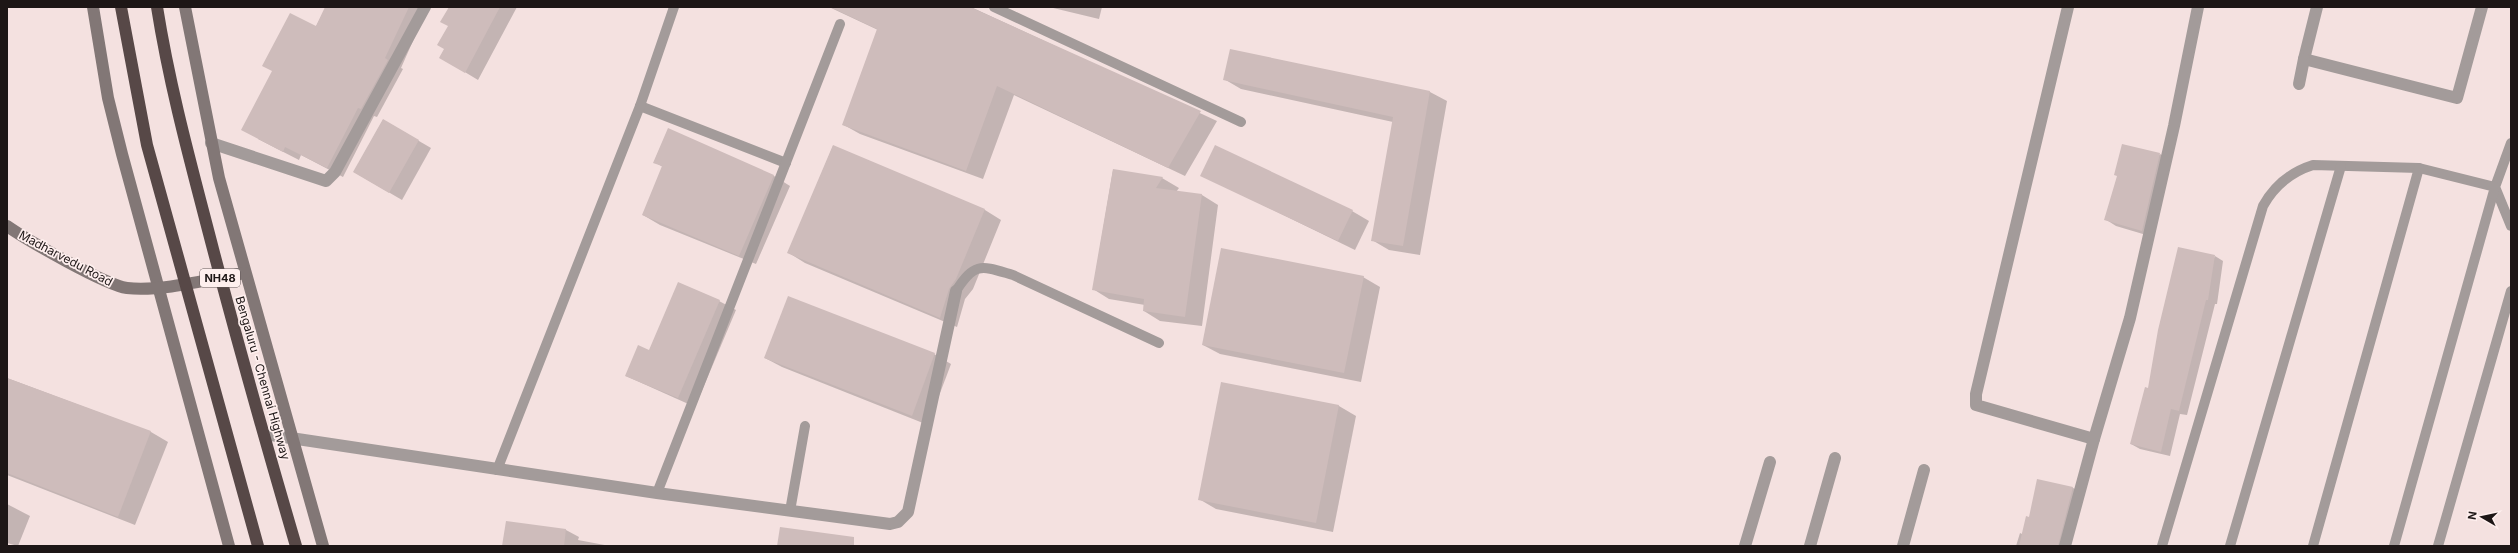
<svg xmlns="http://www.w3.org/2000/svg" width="2518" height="553" font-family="Inter,sans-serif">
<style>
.shadow{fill:#0003}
.building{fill:#cebcbb}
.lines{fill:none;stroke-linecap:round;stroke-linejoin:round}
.lane{stroke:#a39b9a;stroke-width:10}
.street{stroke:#a39b9a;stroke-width:12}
.secondary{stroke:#827776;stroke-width:12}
.highway{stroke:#574847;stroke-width:12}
.labels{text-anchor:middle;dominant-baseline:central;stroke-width:3.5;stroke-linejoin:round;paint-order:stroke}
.shield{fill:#feefee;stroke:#605757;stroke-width:1}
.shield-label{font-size:11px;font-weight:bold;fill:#1d1616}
.street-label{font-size:12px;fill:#1d1616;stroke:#feefee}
</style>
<rect width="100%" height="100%" fill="#f4e1e0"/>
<g class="shadow">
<polygon points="326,7 428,7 401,68 403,69 377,117 374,116 343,177 301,155 299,160 258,139"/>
<polygon points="450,7 517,7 478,80 440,57 445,49 450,26"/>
<polygon points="829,7 971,7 1217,121 1185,176 1014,95 983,179 860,134 844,125 878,30"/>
<polygon points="1049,7 1102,7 1099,19"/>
<polygon points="1231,50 1430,92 1447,101 1420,255 1389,250 1372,240 1393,122 1241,89 1224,79"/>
<polygon points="383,120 431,148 402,200 354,172"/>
<polygon points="668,130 774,176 790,186 756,264 660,225 643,215 663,167 654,162"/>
<polygon points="833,146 985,210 1001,220 973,289 965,299 957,327 805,263 789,253"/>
<polygon points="2160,154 2171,160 2153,237 2116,226 2105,219"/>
<polygon points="1113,170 1162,178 1179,188 1176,192 1202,195 1218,205 1202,326 1160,321 1144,311 1145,305 1109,299 1093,289"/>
<polygon points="1201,175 1352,211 1369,221 1355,250"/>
<polygon points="2215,256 2223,261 2217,304 2215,304 2187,415 2180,414 2170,456 2140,449 2131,444 2149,389"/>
<polygon points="1363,277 1380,287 1361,382 1220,354 1203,345"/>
<polygon points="719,301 736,310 695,407 626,376 649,351"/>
<polygon points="934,354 951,364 928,425 782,367 765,358"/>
<polygon points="7,378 151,432 168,442 135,525 7,475"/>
<polygon points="1222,383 1339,406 1356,416 1333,532 1216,509 1199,499"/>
<polygon points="2038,481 2073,488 2082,492 2067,546 2016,546 2020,533 2022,534 2030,518"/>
<polygon points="7,504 30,516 18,546 7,543"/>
<polygon points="507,522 566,530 579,537 578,540 610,546 503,546"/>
</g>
<g class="building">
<polygon points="325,7 409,7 385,58 388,60 361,109 358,108 327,168 285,147 283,152 241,130 272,71 262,66 290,13 316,26"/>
<polygon points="449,7 500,7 465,73 439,58 444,49 437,45 448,26 440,22"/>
<polygon points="830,7 970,7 1201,111 1168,168 997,86 966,171 842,125 877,29"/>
<polygon points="1230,49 1430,91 1403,246 1371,241 1393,117 1223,80"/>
<polygon points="383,119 419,140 389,193 353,172"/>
<polygon points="668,128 774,175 739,256 642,215 662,166 653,163"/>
<polygon points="2122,144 2160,153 2142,231 2104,220 2117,176 2114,175"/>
<polygon points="833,145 985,209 956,279 949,289 940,318 787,253"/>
<polygon points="1215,145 1353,210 1338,241 1200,176"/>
<polygon points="1113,169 1163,177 1156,188 1202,194 1185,317 1143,311 1144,299 1092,290"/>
<polygon points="2178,247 2215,255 2208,300 2206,300 2179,411 2171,409 2161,452 2130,444 2145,387 2148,388 2158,330"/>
<polygon points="1221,248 1364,276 1344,373 1202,345"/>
<polygon points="678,282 720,300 678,398 625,376 638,345 649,350"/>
<polygon points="788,296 935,353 912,416 764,358"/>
<polygon points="7,378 151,431 118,517 7,473"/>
<polygon points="1221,382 1339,405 1316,523 1198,500"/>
<polygon points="2037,479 2073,487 2058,546 2019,546 2026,516 2029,517"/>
<polygon points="506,521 566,529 564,546 502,546"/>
<polygon points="780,527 854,537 854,546 777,546"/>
</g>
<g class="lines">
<g class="lane">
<polyline points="994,7 1241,122"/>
<polyline points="640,106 786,163"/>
<polyline points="2511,143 2495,187 2511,226"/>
<path d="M956,291C975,261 982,266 1013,275L1159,343"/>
<polyline points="497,470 640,106 674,7"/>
<polyline points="657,493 840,24"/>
<polyline points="790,511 805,426"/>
<path d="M2162,546L2263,206C2274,186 2291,172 2313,165L2419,168L2495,187L2394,546"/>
<polyline points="2230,546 2341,166"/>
<polyline points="2313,546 2419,168"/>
<polyline points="2438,546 2511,291"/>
</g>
<g class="street">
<polyline points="2068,7 1976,394 1976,405 2094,439"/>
<polyline points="2317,7 2304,59 2457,98 2482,7"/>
<polyline points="2299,84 2304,59"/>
<polyline points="211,143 326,181 335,172 425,7"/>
<polyline points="264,434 657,493 890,524 898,522 908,512 956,291"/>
<polyline points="1745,546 1770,462"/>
<polyline points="1810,546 1835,458"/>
<polyline points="1903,546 1924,470"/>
<polyline points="2065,546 2094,439 2130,318 2174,126 2198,7"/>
</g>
<g class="secondary">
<polyline points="93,7 108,98 122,154 229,546"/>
<polyline points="185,7 219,178 323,546"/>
<path d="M7,226C27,240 105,285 127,288C161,292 210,279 245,273"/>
</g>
<g class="highway">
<polyline points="121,7 147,145 258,546"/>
<path d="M157,7C170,89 192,168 213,249C239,348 267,447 296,546"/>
</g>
</g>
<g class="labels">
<rect class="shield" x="200" y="269" width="40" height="18" rx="3"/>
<g class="shield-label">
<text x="220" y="278">NH48</text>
</g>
<g class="street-label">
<text transform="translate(66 258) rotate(28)">Madharvedu Road</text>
<text transform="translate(263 378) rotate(74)">Bengaluru - Chennai Highway</text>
</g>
</g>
<rect width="2518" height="553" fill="none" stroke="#1d1616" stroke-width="16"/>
<g transform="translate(2482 517) rotate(279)" stroke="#feefee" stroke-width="3" paint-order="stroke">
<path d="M0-3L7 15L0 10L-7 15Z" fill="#1d1616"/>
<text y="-6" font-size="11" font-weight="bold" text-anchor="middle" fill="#1d1616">N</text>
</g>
</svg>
